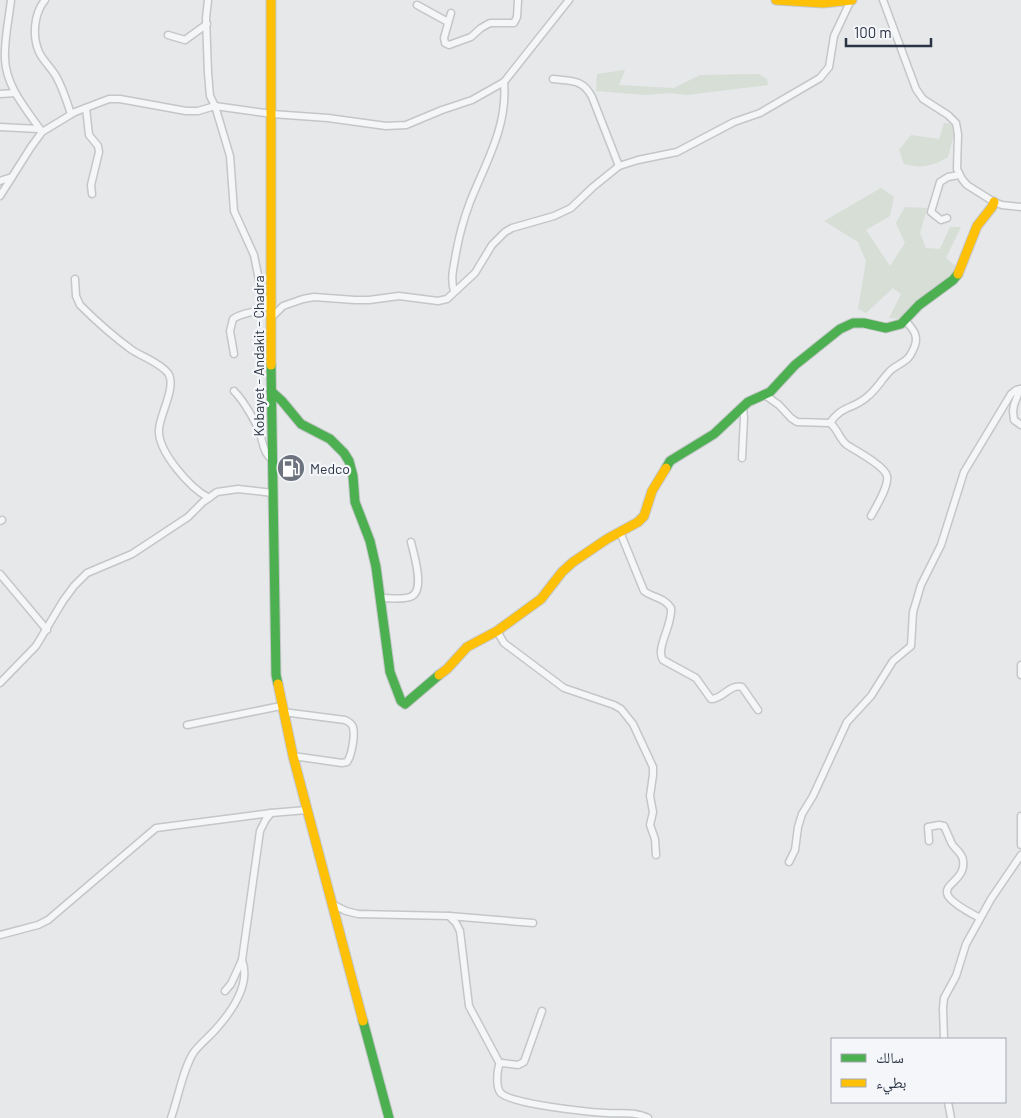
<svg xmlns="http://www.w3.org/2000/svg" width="1021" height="1118" font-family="Barlow,'Noto Naskh Arabic',sans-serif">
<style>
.green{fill:#d6ded6}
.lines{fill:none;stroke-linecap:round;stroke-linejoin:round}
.street-casing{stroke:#c4c6c8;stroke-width:9}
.fast-casing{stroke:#c4c6c8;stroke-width:11}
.slow-casing{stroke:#c4c6c8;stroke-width:11}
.street{stroke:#f5f6f7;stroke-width:6}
.fast{stroke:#4caf50;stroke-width:9}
.slow{stroke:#ffc107;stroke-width:9}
.labels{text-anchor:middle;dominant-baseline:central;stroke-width:4.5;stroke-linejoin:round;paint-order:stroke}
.street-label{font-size:14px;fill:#2b3445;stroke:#f4f6f9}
.poi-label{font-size:14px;fill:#2b3445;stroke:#f4f6f9;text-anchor:start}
</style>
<rect width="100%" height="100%" fill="#e6e8ea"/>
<g class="green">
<polygon points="625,70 619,85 674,88 700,75 759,74 767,79 768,85 687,95 670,93 645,95 596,91 597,74"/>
<path d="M944,123L951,124L954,134L948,157C933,166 921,169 904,164L899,150L911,135L939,139Z"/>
<polygon points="881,188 894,197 890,216 866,230 890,266 905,243 896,223 905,207 927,208 920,233 926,248 940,249 950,227 961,227 946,258 959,269 902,319 889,318 901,294 893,288 866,313 858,309 866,261 858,242 824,221"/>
</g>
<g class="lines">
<defs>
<g id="street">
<path d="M11,0C9,19 4,39 5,59C6,87 27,110 42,132"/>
<path d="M45,0C34,13 32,36 39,52C43,61 52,68 57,78C63,89 67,102 71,114"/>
<polyline points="208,0 206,18 208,73 210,96 215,106 230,156 234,211 254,255 262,295 271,308"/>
<polyline points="883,0 916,89 923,99 948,115 956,123 958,134 957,169 962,179 967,185 994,202 1002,205 1021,207"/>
<polyline points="417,5 448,22"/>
<polyline points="451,13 444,38 445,43 449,45 471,37 481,28 490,23 514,23 517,17 518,0"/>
<polyline points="168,35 185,40 207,24"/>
<path d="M553,79C571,81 583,79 592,97L619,166"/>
<polyline points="0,94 15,93"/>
<polyline points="86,108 89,135 98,146 99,152 91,185 92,194"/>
<polyline points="0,127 39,129"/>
<polyline points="0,181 12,177"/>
<polyline points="0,196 31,147 42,132 75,112 109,99 120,99 186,111 198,111 215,106 272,114 328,118 386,126 406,125 442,110 472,100 504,82 569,0"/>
<polyline points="947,218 941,220 931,212 940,182 948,177 959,175"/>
<path d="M75,279L76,296L80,305C96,321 114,337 132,350C143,357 160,363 168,373C177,386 160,414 159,429C157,451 190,488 209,498"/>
<path d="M454,291C450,278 454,266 456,253C459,236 464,218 470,202C486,162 508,126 504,82"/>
<polyline points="272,317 283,306 303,299 314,297 355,300 369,300 399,296 438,301 447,299 475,273 492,245 505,232 512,228 554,216 571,208 593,187 619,166 638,160 677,152 734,122 760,113 820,78 829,67 834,36 851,0"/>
<path d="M234,354L230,331L233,319C243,311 258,314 268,305"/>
<polyline points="1020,389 1014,405 1013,411 1014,420 1021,425"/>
<path d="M234,391C244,401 252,416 258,428C263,439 262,453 273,460"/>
<path d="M765,395L779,405L791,418L797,422L830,423C838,429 839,439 847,445C855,450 885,466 887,476C889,486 876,507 871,516"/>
<path d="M830,423C842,405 852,410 867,397C877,389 882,379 890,371C895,366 901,364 906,360C910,357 911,354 913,350C920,337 914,330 905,320"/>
<polyline points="742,458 744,418 743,407"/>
<polyline points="0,521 2,520"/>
<path d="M620,532L644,591C653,598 664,597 671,608C673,625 655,648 663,660L696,678L711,699C723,699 729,684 742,687L758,710"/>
<polyline points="0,574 47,630"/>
<path d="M381,598C390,598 401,600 410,597C426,592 414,555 411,542"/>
<polyline points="497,631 504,643 564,688 614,705 621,709 633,724 653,767 653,775 650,796 653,812 650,825 655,839 656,855"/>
<polyline points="1021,665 1021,675"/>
<polyline points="0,683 36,646 63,601 74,586 87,573 132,554 188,517 203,502 217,492 238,489 273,493"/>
<path d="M283,712L345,720C347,721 350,722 352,725C356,732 352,755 347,762L342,763L293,756"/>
<polyline points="187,725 281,706"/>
<polyline points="1021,816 1021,845"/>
<path d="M929,841L928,827L939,825L944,826C947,832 949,838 952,844C955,849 962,853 963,860C968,889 914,884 980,918"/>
<polyline points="789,862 795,850 798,827 802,814 813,796 847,722 871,696 893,661 911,646 913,612 916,602 921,585 941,545 964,472 1011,394 1016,390 1020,389"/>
<polyline points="332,904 346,911 358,914 449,916 456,923 460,931 469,1006 500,1064"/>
<polyline points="449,916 533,923"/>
<polyline points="0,935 38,925 48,920 156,828 271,813 307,810"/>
<polyline points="225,991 231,984 242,960"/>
<path d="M542,1011L524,1062L518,1065L502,1063L499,1065C497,1072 496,1086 500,1092C508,1104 589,1112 606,1113C620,1114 635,1111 648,1118"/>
<polyline points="944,1039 943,1008 944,998 956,976 966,944 991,899 1021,855"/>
<polyline points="948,1102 951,1118"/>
<path d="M171,1118C178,1099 183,1068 194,1052C200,1044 209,1037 216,1029C232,1011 251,984 242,960L260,831L266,819L271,813"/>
</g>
<g id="fast">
<polyline points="271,365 276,675 278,684"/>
<polyline points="271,391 282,401 301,424 330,439 344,453 349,461 353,476 355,502 370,541 376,567 390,672 401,701 405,704 439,675"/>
<polyline points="666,468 670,461 714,434 748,402 770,392 795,365 840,329 853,323 864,323 886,328 901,324 919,305 953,280 958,274"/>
<polyline points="363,1021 389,1118"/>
</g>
<g id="slow">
<polyline points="271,0 271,365"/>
<polyline points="776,0 823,3 852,0"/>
<polyline points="958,274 977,226 992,207 994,202"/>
<polyline points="439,675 447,669 467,647 497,631 541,599 562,572 573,562 607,539 638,522 644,516 652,491 666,468"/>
<polyline points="278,684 293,756 363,1021"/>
</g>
</defs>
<use href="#street" class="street-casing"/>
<use href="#fast" class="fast-casing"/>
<use href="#slow" class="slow-casing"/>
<use href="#street" class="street"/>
<use href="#fast" class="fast"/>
<use href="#slow" class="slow"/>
</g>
<defs>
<symbol id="fuel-disc" viewBox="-11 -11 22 22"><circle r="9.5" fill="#6c737f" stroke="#f4f6f9"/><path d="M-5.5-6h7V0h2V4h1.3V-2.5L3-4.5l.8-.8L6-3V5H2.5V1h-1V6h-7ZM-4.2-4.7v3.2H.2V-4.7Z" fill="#fff"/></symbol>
</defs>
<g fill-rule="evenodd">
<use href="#fuel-disc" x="275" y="452" width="32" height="32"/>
</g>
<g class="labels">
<g class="street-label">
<text transform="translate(258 356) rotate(-90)">Kobayet - Andakit - Chadra</text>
</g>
<g class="poi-label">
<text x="310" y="468">Medco</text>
</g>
</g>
<rect x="831" y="1038" width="175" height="65" fill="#f4f6f9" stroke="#a4a8b1"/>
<rect x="841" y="1054" width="25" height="8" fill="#4caf50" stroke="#a4a8b1"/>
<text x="876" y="1063" font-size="15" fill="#2b3445">سالك</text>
<rect x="841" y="1079" width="25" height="8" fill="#ffc107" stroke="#a4a8b1"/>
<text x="876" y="1088" font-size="15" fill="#2b3445">بطيء</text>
<path d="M846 38v8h85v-8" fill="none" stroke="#2b3445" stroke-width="2.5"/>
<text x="854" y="38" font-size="15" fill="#2b3445" stroke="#f4f6f9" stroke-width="4" paint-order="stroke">100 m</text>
</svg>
